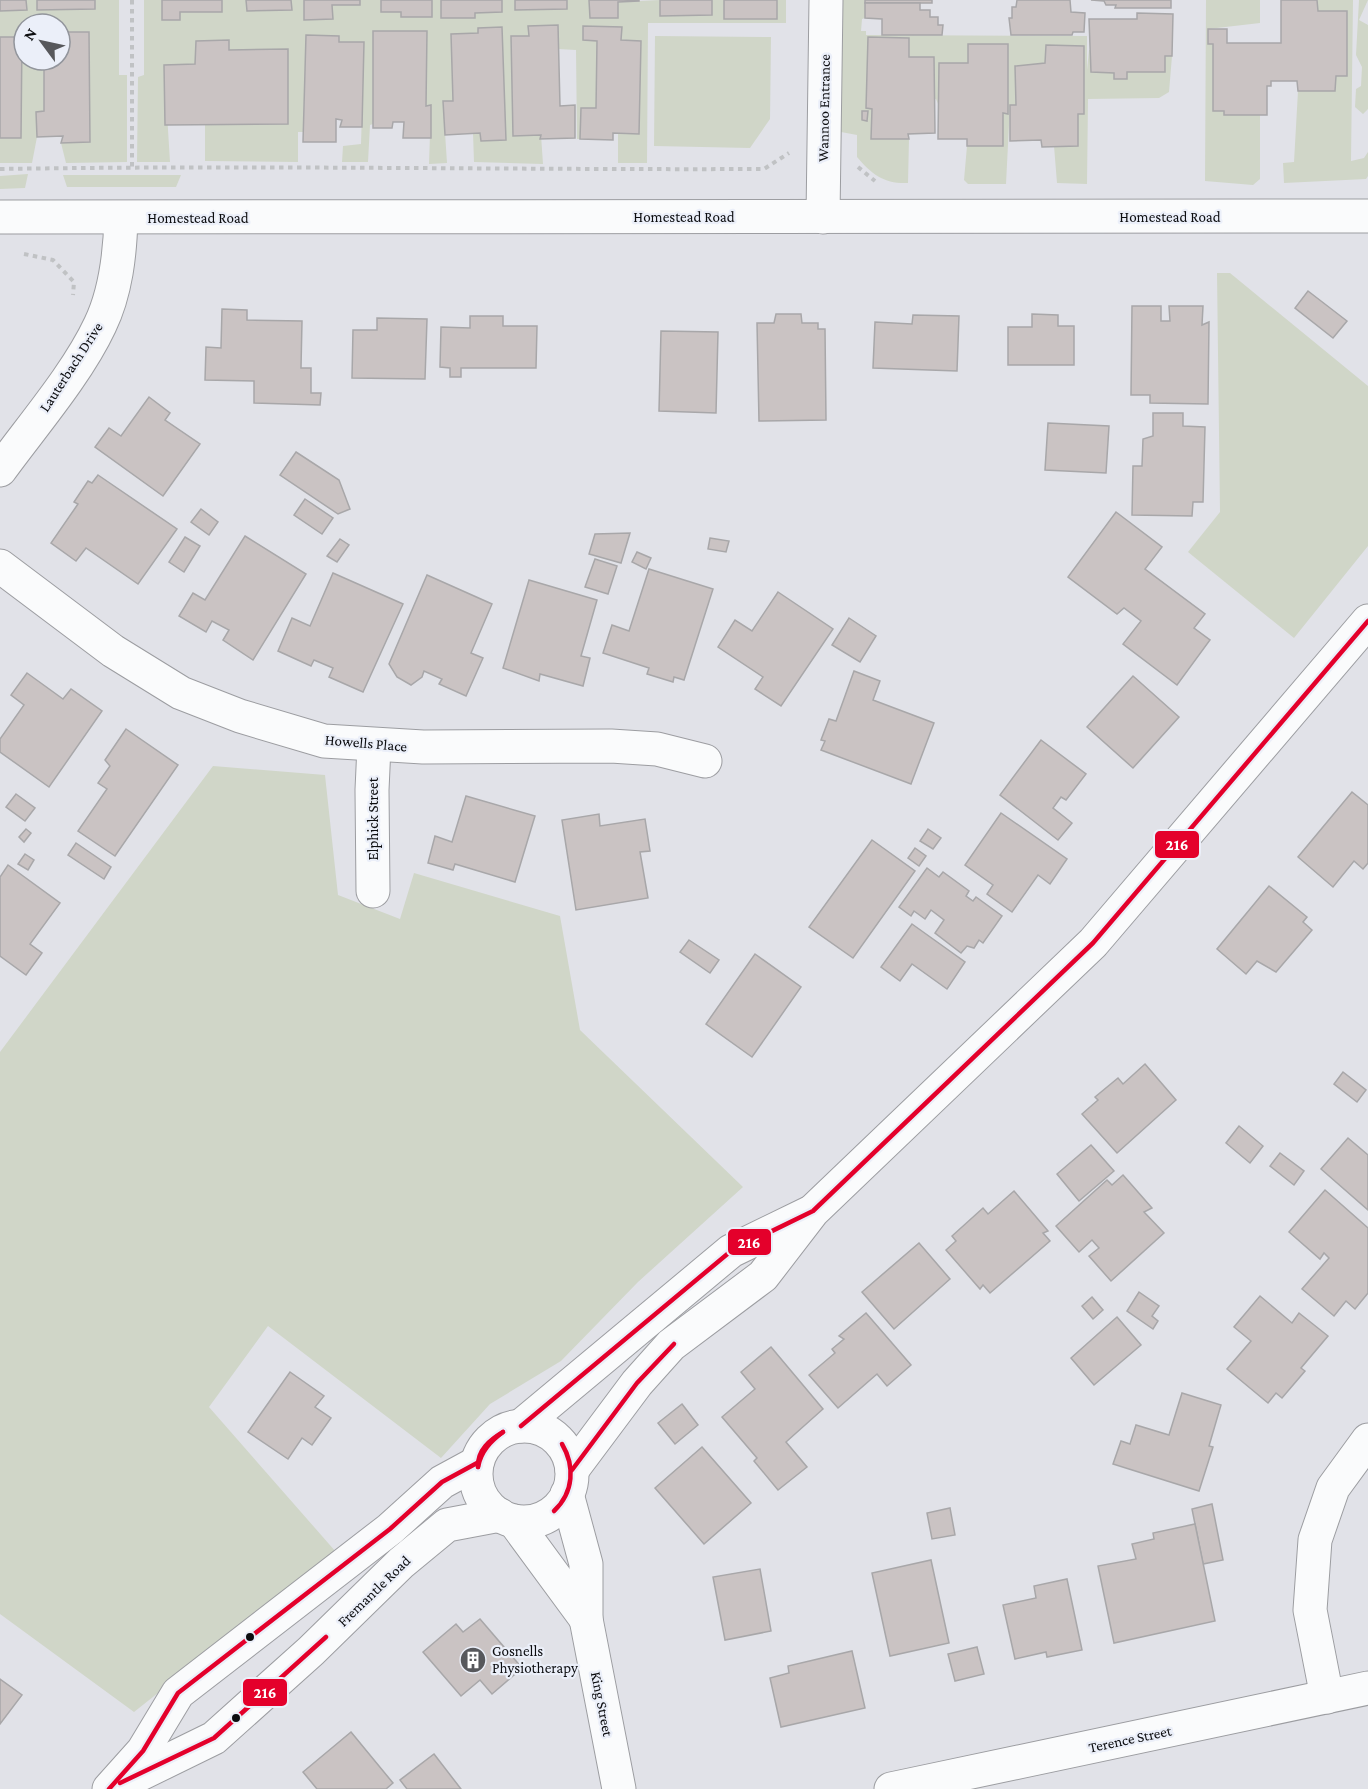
<svg xmlns="http://www.w3.org/2000/svg" width="1368" height="1789" font-family="'Crimson Pro',serif">
<style>
.green{fill:#d0d6c8}
.building{fill:#cac3c3;stroke:#a8a7a9;stroke-width:1.5}
.lines{fill:none;stroke-linecap:round;stroke-linejoin:round}
.minor-casing{stroke:#9c9da1;stroke-width:35}
.tertiary-casing{stroke:#9c9da1;stroke-width:35}
.secondary-casing{stroke:#9c9da1;stroke-width:35}
.primary-casing{stroke:#9c9da1;stroke-width:35}
.path{stroke:#c0c2c4;stroke-width:4;stroke-dasharray:4.5 4.5;stroke-linecap:butt}
.minor{stroke:#fafbfc;stroke-width:33}
.tertiary{stroke:#fafbfc;stroke-width:33}
.secondary{stroke:#fafbfc;stroke-width:33}
.primary{stroke:#fafbfc;stroke-width:33}
.bus-1-casing{stroke:#ebeff9;stroke-width:9}
.bus-1{stroke:#e4002b;stroke-width:4.5}
.bus-dot{fill:#0c0d10;stroke:#ebeff9;stroke-width:2}
.labels{text-anchor:middle;dominant-baseline:central;stroke-width:4.5;stroke-linejoin:round;paint-order:stroke}
.street-label{font-size:15px;fill:#0c0d10;stroke:#ebeff9}
.poi-label{font-size:15px;fill:#0c0d10;stroke:#ebeff9;text-anchor:start}
.line-badge{stroke:#ebeff9;stroke-width:2}
.badge-label{font-size:16px;text-anchor:middle;font-weight:bold;fill:#fff}
</style>
<rect width="100%" height="100%" fill="#e1e2e8"/>
<g class="green">
<polygon points="26,0 119,0 119,75 127,75 127,162 66,163 61,143 90,142 89,32 60,32 60,24 24,24 24,60 44,60 44,111 36,112 37,137 32,163 0,163 0,138 21,138 22,37 0,37 0,11 26,10"/>
<polygon points="144,0 162,0 163,20 180,20 180,12 222,12 222,0 246,0 247,11 291,10 291,0 304,0 305,20 332,19 332,5 360,0 381,0 381,12 401,12 401,17 432,17 432,0 441,0 441,18 474,18 475,13 502,12 502,0 515,0 516,10 566,9 567,0 589,0 590,18 617,18 618,2 660,0 660,16 712,15 712,0 724,0 724,19 777,19 777,0 786,0 786,23 648,23 647,163 618,163 618,134 639,134 641,41 621,40 621,27 583,27 583,40 597,41 596,108 581,108 580,139 577,139 576,50 558,49 558,25 529,26 529,36 511,37 513,135 541,135 543,164 474,162 473,133 480,133 481,141 506,140 502,27 478,28 478,33 451,34 453,101 443,102 447,163 429,164 431,105 426,106 426,31 373,31 373,124 370,125 368,162 342,162 343,146 361,144 364,43 339,42 339,36 306,35 303,132 298,132 298,162 205,161 205,125 288,124 288,49 229,50 229,40 196,41 195,64 164,65 170,162 137,162 138,77 144,75"/>
<path d="M841,0H865V18L862,19L861,31H866V35L1087,36V70L1089,50H1092L1091,72L1114,73V79L1127,72H1165V56H1172L1169,92L1159,98L1088,99L1087,184L1057,183L1054,146L1078,145V114H1084V46L1046,45L1045,63L1015,66L1016,105H1010L1006,184H968L964,180L967,146L1003,145V113H1008V44H969L968,63H939V106L936,99L933,100L934,57H909V38L868,37L866,108L872,109V139H909L908,183C885,184 872,175 857,157V135L841,132Z"/>
<polygon points="1206,0 1260,0 1260,23 1208,29 1208,44 1213,44 1213,111 1224,111 1225,115 1260,115 1260,179 1253,185 1205,181"/>
<polygon points="1317,0 1353,0 1351,161 1364,158 1368,152 1368,176 1366,179 1284,183 1283,163 1294,162 1298,91 1335,91 1336,76 1347,76 1347,11 1318,11"/>
<polygon points="1359,0 1368,0 1359,20 1368,25 1368,109 1363,114 1355,107 1356,89 1361,86 1362,67 1356,55"/>
<polygon points="655,36 771,37 770,119 750,148 654,146"/>
<polygon points="28,174 25,188 0,189 0,176"/>
<polygon points="63,175 181,175 176,187 67,187"/>
<polygon points="1217,273 1230,273 1368,386 1368,546 1294,638 1188,552 1220,512"/>
<polygon points="213,766 325,775 338,895 400,919 414,873 560,916 580,1030 743,1187 638,1282 561,1361 490,1404 441,1458 268,1326 209,1407 336,1552 134,1712 0,1614 0,1052"/>
</g>
<g class="building">
<polygon points="0,0 26,0 27,10 0,11"/>
<polygon points="37,0 95,0 95,9 37,10"/>
<polygon points="162,0 222,0 222,12 180,12 180,20 162,20"/>
<polygon points="246,0 291,0 292,10 247,11"/>
<polygon points="304,0 360,0 360,5 332,5 333,19 304,20"/>
<polygon points="381,0 432,0 432,17 401,17 401,12 381,12"/>
<polygon points="441,0 502,0 502,12 475,13 475,18 441,18"/>
<polygon points="515,0 567,0 567,9 515,10"/>
<polygon points="589,0 639,0 639,1 618,2 618,18 590,18"/>
<polygon points="660,0 712,0 712,15 660,16"/>
<rect x="724" y="0" width="53" height="19"/>
<rect x="865" y="0" width="67" height="3"/>
<polygon points="1017,0 1070,0 1071,12 1085,13 1084,32 1073,32 1072,35 1011,35 1009,18 1012,18 1012,7 1016,7"/>
<polygon points="1171,0 1171,8 1115,8 1116,5 1106,5 1104,1 1091,0"/>
<polygon points="1281,0 1317,0 1318,11 1347,11 1347,76 1336,76 1335,91 1298,91 1297,81 1271,81 1271,86 1267,86 1267,115 1224,115 1224,111 1213,111 1213,44 1208,44 1208,29 1227,29 1227,43 1281,43"/>
<polygon points="865,3 920,3 920,10 930,10 930,17 938,17 938,25 943,25 942,35 882,35 882,19 865,18"/>
<polygon points="1137,13 1173,14 1172,56 1165,56 1165,72 1127,72 1127,79 1114,79 1114,73 1091,72 1089,19 1137,19"/>
<polygon points="558,25 560,106 575,105 575,138 540,139 541,135 513,136 511,36 529,36 528,26"/>
<polygon points="583,26 622,27 621,40 641,41 639,134 613,133 613,140 580,139 581,108 596,108 597,41 583,40"/>
<polygon points="502,27 506,140 481,141 480,133 445,135 443,101 453,101 451,34 478,33 478,28"/>
<polygon points="373,31 427,31 426,106 431,105 431,138 403,138 404,122 393,122 392,128 373,128"/>
<polygon points="60,32 89,32 90,142 61,143 63,136 37,137 36,112 44,111 44,60 60,60"/>
<polygon points="306,35 339,36 339,42 364,42 362,127 340,127 342,120 336,119 336,142 303,142"/>
<polygon points="0,37 22,37 21,138 0,138"/>
<polygon points="868,37 909,38 909,57 934,57 935,133 908,134 909,139 871,139 872,109 866,108"/>
<polygon points="229,40 229,50 288,49 288,124 165,125 164,65 195,64 196,41"/>
<polygon points="968,44 1008,44 1008,114 1003,113 1003,146 967,146 967,139 938,139 939,63 968,63"/>
<polygon points="1046,45 1084,46 1084,114 1078,114 1078,146 1042,147 1041,140 1010,141 1010,105 1016,105 1015,66 1045,63"/>
<polygon points="862,111 868,111 867,121 862,120"/>
<polygon points="1308,291 1347,321 1333,338 1295,308"/>
<polygon points="1132,306 1161,306 1161,321 1170,321 1169,306 1203,306 1202,325 1209,322 1208,404 1150,403 1150,395 1131,395"/>
<polygon points="222,309 247,310 247,320 302,321 301,368 311,368 311,393 321,393 320,405 254,403 254,381 205,380 206,347 221,348"/>
<polygon points="776,314 801,314 802,323 818,323 818,329 825,329 826,420 759,421 757,323 774,323"/>
<polygon points="1032,314 1058,315 1058,326 1074,326 1074,365 1008,365 1008,327 1032,327"/>
<polygon points="913,315 959,316 957,371 873,368 875,322 912,324"/>
<polygon points="470,316 503,316 503,326 537,326 536,368 461,368 461,377 450,377 450,368 440,367 441,327 470,328"/>
<polygon points="377,318 427,319 425,379 352,378 353,330 377,330"/>
<polygon points="661,331 718,332 716,413 659,411"/>
<polygon points="149,397 170,413 165,420 200,444 163,496 95,447 109,428 121,436"/>
<polygon points="1153,413 1183,413 1183,426 1205,427 1203,502 1193,502 1192,516 1132,515 1133,466 1142,466 1143,439 1153,436"/>
<polygon points="1048,423 1109,426 1106,473 1045,470"/>
<polygon points="296,452 339,480 350,509 338,514 280,475"/>
<polygon points="98,475 177,529 138,584 86,548 76,561 51,543 78,504 74,502 88,481 92,483"/>
<polygon points="305,499 333,518 322,534 294,515"/>
<polygon points="201,509 218,522 209,535 191,522"/>
<polygon points="1116,512 1162,547 1145,569 1205,614 1194,628 1210,640 1177,685 1123,644 1141,621 1124,608 1117,614 1068,577"/>
<polygon points="630,533 621,563 589,554 595,534"/>
<polygon points="245,536 306,574 253,660 223,640 229,630 212,621 206,632 179,616 193,593 205,600"/>
<polygon points="185,537 200,546 184,572 169,562"/>
<polygon points="710,538 729,541 726,552 708,549"/>
<polygon points="340,539 349,545 337,562 327,556"/>
<polygon points="637,552 651,558 646,569 632,562"/>
<polygon points="595,559 617,566 608,594 585,587"/>
<polygon points="649,569 713,589 684,680 674,677 673,682 647,674 649,668 603,653 612,625 629,631"/>
<polygon points="333,573 403,604 363,692 329,677 333,668 314,660 311,666 278,651 292,618 310,626"/>
<polygon points="427,575 492,604 471,653 483,658 466,696 439,684 442,679 424,671 422,677 411,685 397,677 389,664"/>
<polygon points="529,580 597,600 581,656 590,658 583,686 540,674 539,681 503,668"/>
<polygon points="778,592 833,629 781,706 755,689 763,677 718,647 735,620 752,631"/>
<polygon points="849,618 876,636 860,662 832,645"/>
<polygon points="854,671 880,681 873,700 934,723 911,784 821,750 825,741 821,740 829,719 836,721"/>
<polygon points="27,673 63,699 71,689 102,711 49,787 0,752 0,739 24,705 11,695"/>
<polygon points="1133,676 1179,717 1133,768 1087,727"/>
<polygon points="126,729 178,765 115,856 78,831 107,789 98,783 110,766 105,760"/>
<polygon points="1041,740 1086,774 1066,800 1061,797 1053,808 1072,823 1058,840 1000,795"/>
<polygon points="1352,792 1368,805 1368,863 1363,869 1354,861 1333,887 1298,857"/>
<polygon points="16,794 35,808 25,821 6,807"/>
<polygon points="466,796 535,816 515,882 455,864 453,870 428,863 435,836 452,842"/>
<polygon points="1001,813 1067,859 1050,884 1038,875 1012,912 987,894 993,885 965,865"/>
<polygon points="599,814 600,826 645,819 650,851 640,852 648,898 576,910 562,820"/>
<polygon points="26,829 31,833 24,842 19,837"/>
<polygon points="928,829 941,838 933,849 920,841"/>
<polygon points="872,840 915,871 853,958 809,927"/>
<polygon points="76,843 111,867 104,879 68,855"/>
<polygon points="915,848 926,856 919,866 908,858"/>
<polygon points="25,854 34,860 28,870 18,864"/>
<polygon points="8,865 60,903 30,944 42,953 26,975 0,956 0,877"/>
<polygon points="927,868 939,877 943,872 969,891 966,896 973,901 976,897 1002,916 983,943 979,940 974,948 967,946 961,953 935,933 944,920 931,910 925,919 914,911 911,916 899,907"/>
<polygon points="1269,886 1307,917 1303,922 1312,930 1276,972 1257,961 1246,974 1217,949"/>
<polygon points="912,924 965,962 947,989 912,964 900,981 881,967"/>
<polygon points="689,940 719,960 710,973 680,952"/>
<polygon points="755,954 801,987 752,1057 706,1024"/>
<polygon points="1145,1064 1176,1100 1117,1153 1082,1114 1098,1100 1095,1097 1118,1078 1123,1084"/>
<polygon points="1343,1072 1366,1090 1357,1102 1334,1084"/>
<polygon points="1239,1126 1263,1146 1250,1163 1226,1143"/>
<polygon points="1348,1138 1368,1155 1368,1210 1321,1169"/>
<polygon points="1091,1145 1114,1171 1079,1201 1057,1174"/>
<polygon points="1280,1153 1304,1171 1294,1185 1270,1166"/>
<polygon points="1123,1175 1152,1208 1144,1212 1164,1233 1111,1281 1089,1256 1099,1248 1092,1240 1079,1252 1056,1226 1107,1180 1112,1185"/>
<polygon points="1325,1190 1368,1228 1368,1293 1355,1309 1346,1301 1334,1316 1302,1289 1329,1258 1324,1253 1320,1259 1289,1232"/>
<polygon points="1014,1191 1048,1231 1043,1233 1050,1241 990,1293 983,1285 980,1289 946,1250 956,1241 952,1236 983,1208 988,1214"/>
<polygon points="919,1243 950,1279 894,1329 862,1292"/>
<polygon points="1139,1292 1159,1306 1152,1316 1158,1321 1153,1329 1127,1311"/>
<polygon points="1260,1296 1292,1323 1299,1313 1328,1336 1301,1368 1305,1371 1282,1398 1276,1393 1268,1403 1227,1369 1251,1341 1234,1327"/>
<polygon points="1092,1297 1103,1310 1093,1319 1082,1306"/>
<polygon points="866,1313 911,1365 887,1386 877,1374 838,1408 809,1375 835,1353 832,1349 844,1339 839,1336"/>
<polygon points="1117,1317 1141,1345 1094,1385 1071,1358"/>
<polygon points="771,1347 823,1409 786,1442 807,1467 778,1490 754,1461 757,1458 722,1417 755,1389 741,1372"/>
<polygon points="290,1372 324,1396 315,1407 331,1418 312,1445 302,1438 288,1459 248,1432"/>
<polygon points="1182,1393 1221,1405 1209,1446 1213,1447 1199,1491 1113,1464 1121,1441 1130,1444 1136,1425 1169,1435"/>
<polygon points="682,1404 698,1425 675,1444 658,1423"/>
<polygon points="702,1447 751,1503 704,1544 655,1488"/>
<polygon points="1212,1504 1223,1560 1203,1564 1192,1509"/>
<polygon points="950,1508 955,1535 932,1539 927,1513"/>
<polygon points="1195,1524 1215,1621 1114,1643 1098,1566 1136,1559 1132,1544 1154,1539 1153,1533"/>
<polygon points="931,1560 949,1643 890,1656 872,1573"/>
<polygon points="760,1569 771,1631 725,1640 713,1577"/>
<polygon points="1067,1579 1082,1650 1047,1657 1046,1652 1015,1659 1003,1605 1036,1598 1034,1586"/>
<polygon points="480,1619 522,1668 492,1694 480,1680 461,1696 423,1652 456,1624 463,1632"/>
<polygon points="977,1647 984,1674 955,1681 948,1654"/>
<polygon points="852,1651 865,1708 781,1727 770,1678 789,1673 788,1666"/>
<polygon points="0,1679 22,1695 0,1724"/>
<polygon points="351,1732 393,1783 386,1789 317,1789 303,1772"/>
<polygon points="434,1754 461,1789 407,1789 400,1780"/>
</g>
<g class="lines">
<defs>
<g id="minor">
<polyline points="0,217 1368,216"/>
<polyline points="823,217 826,0"/>
<path d="M0,470C32,426 77,374 100,325C116,292 120,254 121,218"/>
<polyline points="0,566 113,651 181,693 240,716 324,741 423,747 611,746 657,749 705,761"/>
<polyline points="373,891 372,790 374,746"/>
<polyline points="1327,1697 1310,1610 1315,1540 1333,1488 1368,1440"/>
</g>
<polyline id="tertiary" points="891,1789 1368,1688"/>
<g id="secondary">
<polyline points="567,1494 586,1564 586,1619 619,1789"/>
<polyline points="514,1521 586,1619"/>
</g>
<g id="primary">
<polyline points="521,1426 731,1251 809,1213"/>
<circle cx="524" cy="1474" r="48"/>
<polyline points="572,1470 637,1383 671,1345 763,1276 813,1211 1093,943 1368,621"/>
<polyline points="122,1783 214,1738 311,1651 401,1563 447,1525 500,1515"/>
<polyline points="109,1789 143,1751 178,1693 390,1529 442,1482 477,1463"/>
</g>
</defs>
<use href="#minor" class="minor-casing"/>
<use href="#tertiary" class="tertiary-casing"/>
<use href="#secondary" class="secondary-casing"/>
<use href="#primary" class="primary-casing"/>
<g class="path">
<polyline points="132,0 132,169"/>
<polyline points="858,167 875,181"/>
<path d="M0,169C255,165 509,170 764,169L789,153"/>
<polyline points="24,254 53,260 74,282 73,295"/>
</g>
<use href="#minor" class="minor"/>
<use href="#tertiary" class="tertiary"/>
<use href="#secondary" class="secondary"/>
<use href="#primary" class="primary"/>
<defs>
<g id="bus-1">
<polyline points="521,1426 731,1251 813,1211 1093,943 1368,621"/>
<path d="M478,1467C477,1450 490,1440 503,1432"/>
<path d="M478,1467C481,1451 491,1441 503,1432"/>
<polyline points="572,1470 637,1383 674,1344"/>
<path d="M554,1511C574,1492 575,1466 562,1444"/>
<polyline points="120,1783 214,1738 326,1637"/>
<polyline points="109,1789 143,1751 178,1693 390,1529 442,1482 477,1463"/>
</g>
</defs>
<use href="#bus-1" class="bus-1-casing"/>
<use href="#bus-1" class="bus-1"/>
</g>
<defs>
<symbol id="building-disc" viewBox="-11 -11 22 22"><circle r="9.5" fill="#57585c" stroke="#ebeff9"/><path d="M-4-6H4V6H1V3H-1V6H-4ZM-2.5-4.3h1.7v1.8h-1.7ZM.8-4.3h1.7v1.8H.8ZM-2.5-1h1.7V.8h-1.7ZM.8-1h1.7V.8H.8Z" fill="#fff"/></symbol>
</defs>
<g fill-rule="evenodd">
<use href="#building-disc" x="458" y="1645" width="30" height="30"/>
</g>
<g class="bus-dot">
<circle cx="250" cy="1637" r="5"/>
<circle cx="236" cy="1718" r="5"/>
</g>
<g class="labels">
<g class="street-label">
<text transform="translate(824 108) rotate(-89)">Wannoo Entrance</text>
<text x="684" y="217">Homestead Road</text>
<text x="1170" y="217">Homestead Road</text>
<text x="198" y="218">Homestead Road</text>
<text transform="translate(71 367) rotate(-57)">Lauterbach Drive</text>
<text transform="translate(366 743) rotate(5)">Howells Place</text>
<text transform="translate(373 819) rotate(-90)">Elphick Street</text>
<text transform="translate(374 1591) rotate(-44)">Fremantle Road</text>
<text transform="translate(602 1704) rotate(79)">King Street</text>
<text transform="translate(1130 1739) rotate(-12)">Terence Street</text>
</g>
<g class="poi-label">
<text x="492" y="1651">Gosnells<tspan x="492" dy="17">Physiotherapy</tspan></text>
</g>
</g>
<g class="line-badge">
<rect x="1154" y="830" width="46" height="29" rx="6" fill="#e4002b"/>
<rect x="727" y="1228" width="45" height="28" rx="6" fill="#e4002b"/>
<rect x="242" y="1678" width="46" height="29" rx="6" fill="#e4002b"/>
</g>
<g class="badge-label">
<text x="1177" y="850">216</text>
<text x="749" y="1248">216</text>
<text x="265" y="1698">216</text>
</g>
<g transform="translate(42 42) rotate(303)"><circle r="28" fill="#ebeff9" stroke="#92959c" stroke-width="1.5"/>
<path d="M0-4.5L10 22L0 15L-10 22Z" fill="#57585c"/>
<text y="-9" font-size="16" font-weight="bold" text-anchor="middle" fill="#0c0d10">N</text>
</g>
</svg>
